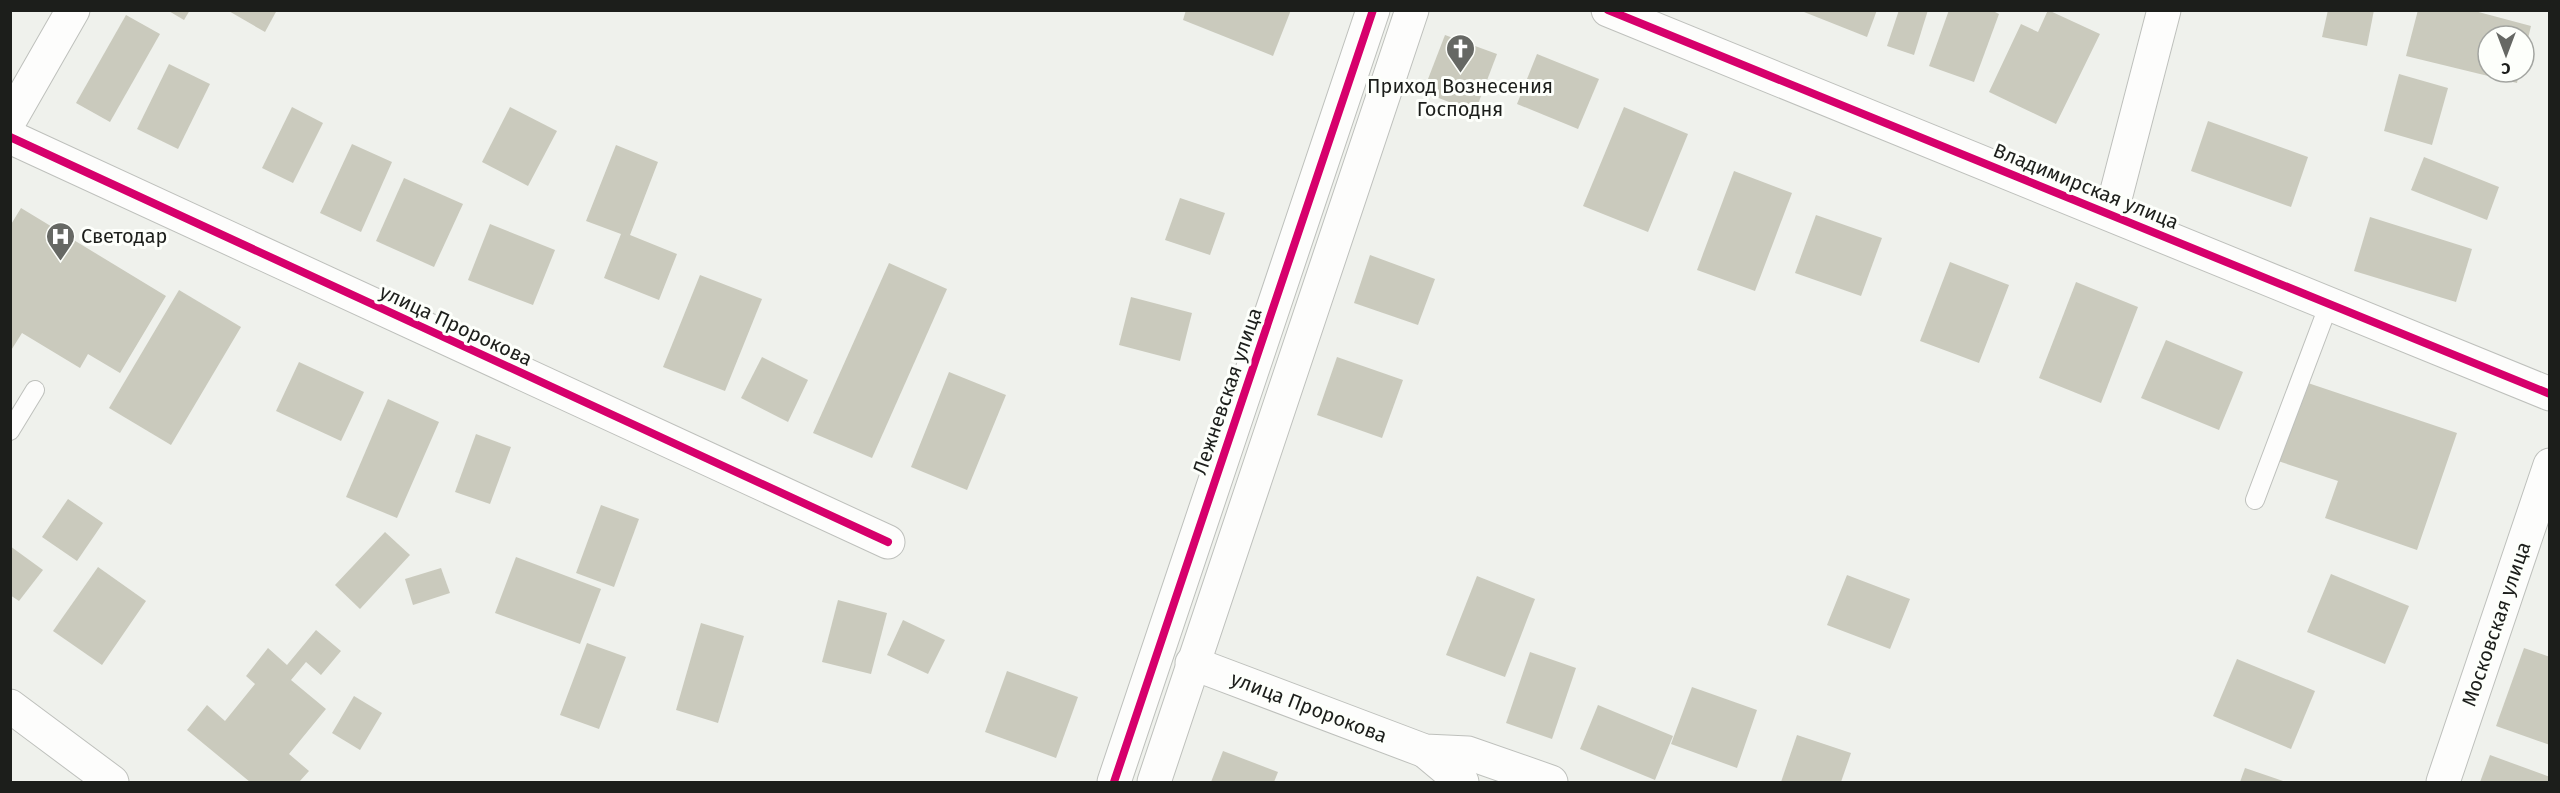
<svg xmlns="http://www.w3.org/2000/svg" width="2560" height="793" font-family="'Fira Sans',sans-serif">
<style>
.building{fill:#cacabd}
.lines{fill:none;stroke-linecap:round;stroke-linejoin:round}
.service-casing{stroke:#bec0bc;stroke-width:20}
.minor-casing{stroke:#bec0bc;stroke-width:35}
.secondary-casing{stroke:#bec0bc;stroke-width:35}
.trunk-casing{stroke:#bec0bc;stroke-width:35}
.service{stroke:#fdfdfc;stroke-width:18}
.minor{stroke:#fdfdfc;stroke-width:33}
.secondary{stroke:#fdfdfc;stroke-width:33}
.trunk{stroke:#fdfdfc;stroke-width:33}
.cycleway-casing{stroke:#fdfffb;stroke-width:11}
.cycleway{stroke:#d6006c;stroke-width:8}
.labels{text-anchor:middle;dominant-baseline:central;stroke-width:6;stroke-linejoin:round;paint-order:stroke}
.poi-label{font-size:20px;fill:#1c1e1b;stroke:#fdfffb}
.street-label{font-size:20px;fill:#1c1e1b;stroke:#fdfffb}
</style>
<rect width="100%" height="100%" fill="#eff1ec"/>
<g class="building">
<polygon points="167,10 190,10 184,20"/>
<polygon points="227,10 277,10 265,32"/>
<polygon points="1186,10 1291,10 1273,56 1183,20"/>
<polygon points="1799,10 1877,10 1867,37"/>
<polygon points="1899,10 1928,10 1914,55 1887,46"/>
<polygon points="1949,10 1991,10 1999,14 1974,82 1929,66"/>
<polygon points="2048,10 2100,34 2056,124 1989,92 2021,24 2038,32"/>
<polygon points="2328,10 2374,10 2367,46 2322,37"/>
<polygon points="2418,10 2471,10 2531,26 2525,51 2524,36 2488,36 2488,72 2519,72 2517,83 2406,56"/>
<polygon points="126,15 160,34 110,122 76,103"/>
<polygon points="1445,35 1497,54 1475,112 1423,92"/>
<polygon points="1537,54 1599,79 1578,129 1517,104"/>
<polygon points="169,64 210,84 178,149 137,129"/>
<polygon points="2399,74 2448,88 2432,145 2384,131"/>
<polygon points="292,107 323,123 293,183 262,168"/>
<polygon points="510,107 557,131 528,186 482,162"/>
<polygon points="1624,107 1688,134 1648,232 1583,206"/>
<polygon points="2208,121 2308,157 2291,207 2191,171"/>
<polygon points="352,144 392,162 361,232 320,213"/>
<polygon points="616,145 658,162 630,235 677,254 659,300 604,278 621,234 586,221"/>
<polygon points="2424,157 2499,187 2487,220 2411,190"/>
<polygon points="1734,171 1792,193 1755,291 1697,270"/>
<polygon points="404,178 463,204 434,267 376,241"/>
<polygon points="1180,198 1225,213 1210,255 1165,240"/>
<polygon points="21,208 166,296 120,373 88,354 80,368 22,333 10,352 10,226"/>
<polygon points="1816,215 1882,238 1861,296 1795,273"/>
<polygon points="2370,217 2472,249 2456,302 2354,271"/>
<polygon points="490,224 555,250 533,305 468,280"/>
<polygon points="1370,255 1435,279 1418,325 1354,303"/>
<polygon points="1950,262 2009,285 1979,363 1920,341"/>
<polygon points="889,263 947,289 872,458 813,433"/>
<polygon points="700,275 762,299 725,391 663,367"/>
<polygon points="2076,282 2138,307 2101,403 2039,378"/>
<polygon points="179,290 241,327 171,445 109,408"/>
<polygon points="1131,297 1192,313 1180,361 1119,345"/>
<polygon points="2166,340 2243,372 2219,430 2141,398"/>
<polygon points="762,357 808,380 788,422 741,398"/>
<polygon points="1337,357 1403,380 1382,438 1317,415"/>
<polygon points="299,362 364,392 341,441 276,411"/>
<polygon points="949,372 1006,395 967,490 911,467"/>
<polygon points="2305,382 2457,433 2417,550 2325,518 2338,481 2278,461"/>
<polygon points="388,399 439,422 397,518 346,497"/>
<polygon points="476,434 511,447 490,504 455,492"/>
<polygon points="68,499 103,523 77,561 42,537"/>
<polygon points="601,505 639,519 614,587 576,573"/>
<polygon points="385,532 410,555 360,609 335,585"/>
<polygon points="10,546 43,570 19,601 10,595"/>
<polygon points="516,557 601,589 580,644 495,613"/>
<polygon points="98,567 146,601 102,665 53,631"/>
<polygon points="441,568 450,593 413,605 405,579"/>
<polygon points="2331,574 2409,606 2385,664 2307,632"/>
<polygon points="1847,575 1910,599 1890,649 1827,625"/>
<polygon points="1477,576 1535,599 1505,677 1446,655"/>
<polygon points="838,600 887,613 871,674 822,662"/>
<polygon points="903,620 945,640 928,674 887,655"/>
<polygon points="701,623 744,636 718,723 676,710"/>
<polygon points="316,630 341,651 321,675 306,662 291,680 326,709 289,754 309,771 299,782 250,782 187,730 207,705 225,721 255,684 246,676 268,648 287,665"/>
<polygon points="587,643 626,657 599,729 560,715"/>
<polygon points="2524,648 2550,657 2550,745 2496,726"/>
<polygon points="1530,652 1576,668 1552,739 1506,723"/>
<polygon points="2237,659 2315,691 2291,749 2213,716"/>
<polygon points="1007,671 1078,697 1056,758 985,732"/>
<polygon points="1692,687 1757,710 1737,768 1671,744"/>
<polygon points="354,696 382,713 360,750 332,733"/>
<polygon points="1598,705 1673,736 1655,780 1580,749"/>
<polygon points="1797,735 1851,753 1841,782 1781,782"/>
<polygon points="1223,751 1278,772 1274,782 1211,782"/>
<polygon points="2490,755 2550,777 2550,782 2480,782"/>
<polygon points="2245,768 2286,782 2240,782"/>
</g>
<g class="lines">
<defs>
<g id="service">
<polyline points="10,431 35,390"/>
<polyline points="2255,500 2329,304"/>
</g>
<g id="minor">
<polyline points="1608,10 2550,394"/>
<polyline points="10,137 888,542"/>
<polyline points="2111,214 2164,10"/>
<polyline points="1192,663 1425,751 1468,753 1551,782"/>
<polyline points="1425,751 1462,782"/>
<polyline points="1114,782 1373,10"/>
<polyline points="2443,782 2550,465"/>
</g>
<polyline id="secondary" points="10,706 112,782"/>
<g id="trunk">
<polyline points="10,120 73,10"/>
<polyline points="1154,782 1412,10"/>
</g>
</defs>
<use href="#service" class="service-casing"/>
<use href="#minor" class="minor-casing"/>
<use href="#secondary" class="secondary-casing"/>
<use href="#trunk" class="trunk-casing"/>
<use href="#service" class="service"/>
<use href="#minor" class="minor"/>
<use href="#secondary" class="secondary"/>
<use href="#trunk" class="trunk"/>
<defs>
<g id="cycleway">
<polyline points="1608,10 2550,394"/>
<polyline points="10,137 888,542"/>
<polyline points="1114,782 1373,10"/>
</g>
</defs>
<use href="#cycleway" class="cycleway-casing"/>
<use href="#cycleway" class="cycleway"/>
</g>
<defs>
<symbol id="church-pin" viewBox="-11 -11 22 30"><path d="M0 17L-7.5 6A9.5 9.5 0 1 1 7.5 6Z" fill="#666864" stroke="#fdfffb"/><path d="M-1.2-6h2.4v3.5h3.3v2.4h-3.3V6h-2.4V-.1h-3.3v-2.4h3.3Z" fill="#fff"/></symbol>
<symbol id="hospital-pin" viewBox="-11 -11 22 30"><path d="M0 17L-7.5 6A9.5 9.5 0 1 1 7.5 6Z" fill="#666864" stroke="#fdfffb"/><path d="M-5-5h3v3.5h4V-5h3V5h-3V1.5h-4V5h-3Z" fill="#fff"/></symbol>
</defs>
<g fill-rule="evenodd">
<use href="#church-pin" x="1444" y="32" width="33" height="45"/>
<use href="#hospital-pin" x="44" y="220" width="33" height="45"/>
</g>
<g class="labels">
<g class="poi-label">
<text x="1460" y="86">Приход Вознесения<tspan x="1460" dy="23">Господня</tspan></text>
<text x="81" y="236" text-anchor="start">Светодар</text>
</g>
<g class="street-label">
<text transform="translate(2086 186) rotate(22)">Владимирская улица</text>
<text transform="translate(456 325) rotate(25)">улица Пророкова</text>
<text transform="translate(1227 391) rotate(-71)">Лежневская улица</text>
<text transform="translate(2496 624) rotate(-71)">Московская улица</text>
<text transform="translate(1309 707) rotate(21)">улица Пророкова</text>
</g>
</g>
<rect width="2560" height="793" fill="none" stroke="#1c1e1b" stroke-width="24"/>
<g transform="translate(2506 54) rotate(180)"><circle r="28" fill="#fdfffb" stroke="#a3a5a1" stroke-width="1.5"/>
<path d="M0-4.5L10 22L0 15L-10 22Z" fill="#666864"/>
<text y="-9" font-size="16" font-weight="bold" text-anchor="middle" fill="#1c1e1b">С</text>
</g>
</svg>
